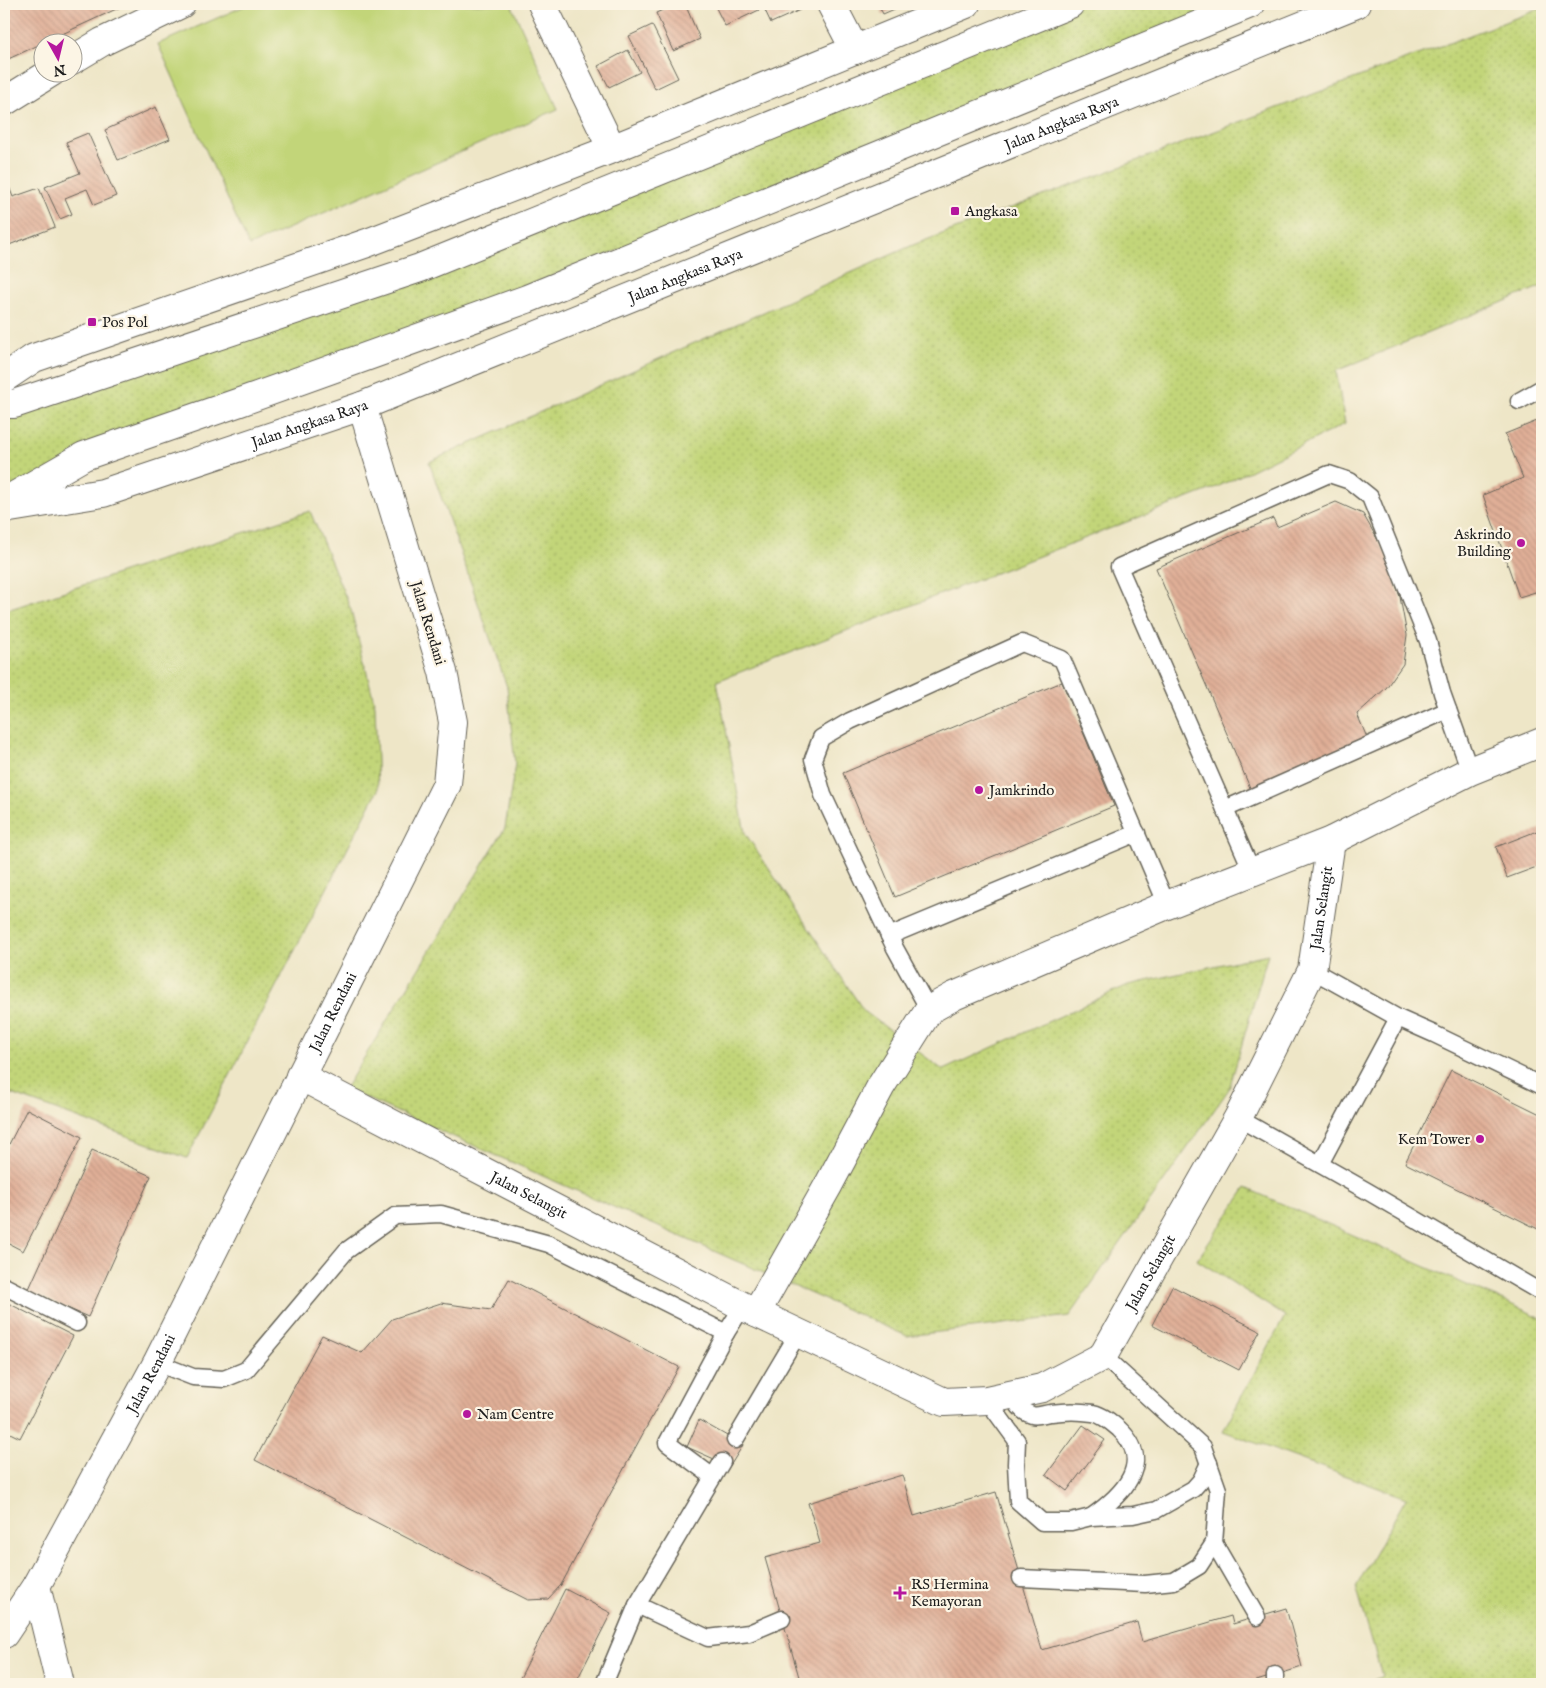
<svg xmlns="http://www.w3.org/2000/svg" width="1546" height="1688" font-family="'IM FELL English',serif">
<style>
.grass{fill:url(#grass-dots);stroke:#6f784a}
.park{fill:#c2d579;stroke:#6f784a}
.building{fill:url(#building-back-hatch)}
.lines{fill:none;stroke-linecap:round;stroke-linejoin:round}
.service-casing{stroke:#666358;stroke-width:19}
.minor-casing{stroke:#666358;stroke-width:30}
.secondary-casing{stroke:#666358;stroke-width:30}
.service{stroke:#fff;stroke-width:16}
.minor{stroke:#fff;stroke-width:28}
.secondary{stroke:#fff;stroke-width:28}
.poi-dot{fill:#b5179e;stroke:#fcf5e5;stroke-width:2}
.labels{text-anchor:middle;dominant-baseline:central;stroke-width:4.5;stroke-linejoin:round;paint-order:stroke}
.street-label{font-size:15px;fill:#1c1c1c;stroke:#fcf5e5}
.poi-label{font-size:15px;fill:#1c1c1c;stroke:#fcf5e5;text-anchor:start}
</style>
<defs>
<pattern id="grass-dots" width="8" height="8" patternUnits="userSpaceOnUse" patternTransform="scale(1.25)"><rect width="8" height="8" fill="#c2d579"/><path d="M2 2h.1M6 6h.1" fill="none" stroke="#a6b668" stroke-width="1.8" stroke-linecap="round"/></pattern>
<pattern id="building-back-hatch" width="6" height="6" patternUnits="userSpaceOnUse" patternTransform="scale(1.25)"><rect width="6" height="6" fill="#e0af97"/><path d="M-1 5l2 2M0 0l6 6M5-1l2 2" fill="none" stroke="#c09682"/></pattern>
</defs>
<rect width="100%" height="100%" fill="#fcf5e5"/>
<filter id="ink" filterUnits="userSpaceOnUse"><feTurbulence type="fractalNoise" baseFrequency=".02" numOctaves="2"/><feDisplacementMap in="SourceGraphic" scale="10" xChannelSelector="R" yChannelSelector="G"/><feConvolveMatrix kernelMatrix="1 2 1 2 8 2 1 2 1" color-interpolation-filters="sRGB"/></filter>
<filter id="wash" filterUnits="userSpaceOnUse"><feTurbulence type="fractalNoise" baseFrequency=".0096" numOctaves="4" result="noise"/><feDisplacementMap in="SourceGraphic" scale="20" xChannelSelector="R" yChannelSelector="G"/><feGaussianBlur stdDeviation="1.12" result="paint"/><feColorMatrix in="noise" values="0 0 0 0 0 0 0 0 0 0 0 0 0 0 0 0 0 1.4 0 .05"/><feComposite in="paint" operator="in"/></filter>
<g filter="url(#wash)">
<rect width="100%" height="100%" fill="#eee6c7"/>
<g class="grass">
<polygon points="1072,4 1251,4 85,458 4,502 4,404 427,269"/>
<polygon points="1542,8 1542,286 1336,371 1345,424 1217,487 717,681 745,833 864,1011 943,1070 1128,985 1268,954 1229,1089 1069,1316 907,1336 345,1089 505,828 515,764 507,687 429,462 913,245"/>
<polygon points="310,511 351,610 375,705 378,790 187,1158 4,1091 4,611"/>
<polygon points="1246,1188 1542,1318 1542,1684 1366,1684 1382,1676 1356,1587 1406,1498 1223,1431 1285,1316 1197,1260"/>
</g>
<polygon class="park" points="249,4 511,4 558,109 249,246 158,44"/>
<g id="blocks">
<g class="building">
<polygon points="4,4 127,4 4,61"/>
<polygon points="676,4 685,4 700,39 673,51 656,13"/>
<polygon points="719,4 756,4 759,10 725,26 715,6"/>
<polygon points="762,4 797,4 800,10 771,23"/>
<polygon points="878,4 906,4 883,14"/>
<polygon points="652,25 678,78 655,89 629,36"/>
<polygon points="628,50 640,72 609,87 598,66"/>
<polygon points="156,107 170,139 118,160 105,130"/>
<polygon points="88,133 116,196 94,205 87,189 65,198 72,214 60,219 45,187 80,173 66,142"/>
<polygon points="4,174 13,197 39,188 55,227 4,247"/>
<polygon points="1542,419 1542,590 1519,597 1483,495 1523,478 1505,434"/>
<polygon points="1336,502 1363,514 1387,556 1400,597 1407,635 1403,664 1386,688 1357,714 1368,740 1251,790 1156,568 1273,518 1277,527"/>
<polygon points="1062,682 1114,806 895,897 843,773"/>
<polygon points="1542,829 1542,865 1507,878 1496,847"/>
<polygon points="1451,1070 1542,1115 1542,1231 1405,1163"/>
<polygon points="27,1109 82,1137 23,1251 4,1241 4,1154"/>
<polygon points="92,1150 151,1176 88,1317 28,1291"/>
<polygon points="509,1279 679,1367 561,1585 548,1599 528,1600 255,1460 322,1335 362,1353 392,1319 441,1303 491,1310"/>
<polygon points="1172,1286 1260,1331 1239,1370 1152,1325"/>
<polygon points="4,1301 73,1336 20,1438 4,1430"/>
<polygon points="699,1420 743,1445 730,1466 687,1447"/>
<polygon points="1083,1425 1105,1440 1067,1491 1046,1475"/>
<polygon points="902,1475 914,1516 996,1492 1042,1650 1137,1622 1142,1642 1231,1616 1233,1624 1286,1608 1302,1667 1250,1683 1251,1684 801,1684 765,1558 820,1543 808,1503"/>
<polygon points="565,1589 611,1613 575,1684 517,1684"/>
</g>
</g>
</g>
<g filter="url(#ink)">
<use href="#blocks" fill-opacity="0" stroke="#666358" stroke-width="1"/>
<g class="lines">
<defs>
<g id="service">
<polyline points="1519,401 1542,388"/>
<polyline points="1225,809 1448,710"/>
<polyline points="1252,871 1119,567 1329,474 1350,481 1370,497 1428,641 1442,693 1470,771"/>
<polyline points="889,936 1137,833"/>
<polyline points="1312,970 1398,1018 1320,1164"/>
<polyline points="929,1010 895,948 823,795 813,759 821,738 850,721 1022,643 1062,659 1167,905"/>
<polyline points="1398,1018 1434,1034 1542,1086"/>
<polyline points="1238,1118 1367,1191 1542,1293"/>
<polyline points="4,1286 77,1323"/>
<polyline points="157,1363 193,1377 224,1379 246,1370 346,1251 395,1216 441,1214 549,1244 726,1333 743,1306"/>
<path d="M1012,1394C1017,1404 1021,1412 1032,1415C1038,1417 1045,1413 1051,1413C1064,1411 1080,1411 1093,1413C1103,1415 1112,1423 1119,1429C1156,1463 1121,1496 1091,1517"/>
<polyline points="987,1400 1017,1441 1016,1464 1018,1501 1042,1522 1071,1522 1091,1517 1133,1515 1156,1510 1193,1489 1201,1480 1209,1463"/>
<polyline points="735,1440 799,1332"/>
<polyline points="713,1477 667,1443 726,1333"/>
<polyline points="1214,1543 1257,1617"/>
<polyline points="1021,1578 1145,1584 1174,1581 1199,1566 1214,1543 1218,1490 1203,1447 1103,1356"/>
<polyline points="637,1605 708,1638 749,1633 782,1619"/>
<polyline points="604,1684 637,1605 722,1462"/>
<polyline points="1275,1684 1275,1675"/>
</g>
<g id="minor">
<polyline points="542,4 612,149"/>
<polyline points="831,4 855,50"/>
<polyline points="72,60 102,42 181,4"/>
<polyline points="4,102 52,72"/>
<path id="s1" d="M300,1076L756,1313L944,1402L987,1400L1042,1388L1103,1356L1238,1118L1312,970L1331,841"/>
<polyline points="756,1313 829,1184 881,1086 929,1010 954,996 1167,905 1331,841 1470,771 1542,742"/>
<polyline points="36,1586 60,1684"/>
<path id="s2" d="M4,1634L36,1586L157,1363L447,784L453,722L443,672L362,406"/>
</g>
<g id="secondary">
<polyline points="4,378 34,358 367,243 612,149 966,4"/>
<polyline points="4,404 14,404 420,268 1070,4"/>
<polyline points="4,502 84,456 240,402 527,299 1250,4"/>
<path id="s3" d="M4,509L103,493L362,406L1356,4"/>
</g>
</defs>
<use href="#service" class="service-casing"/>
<use href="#minor" class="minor-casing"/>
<use href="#secondary" class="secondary-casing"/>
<use href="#service" class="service"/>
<use href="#minor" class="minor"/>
<use href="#secondary" class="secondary"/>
</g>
</g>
<g class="poi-dot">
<rect x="950" y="206" width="10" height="10" rx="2.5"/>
<rect x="87" y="317" width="10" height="10" rx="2.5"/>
<circle cx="1521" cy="543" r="5"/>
<circle cx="979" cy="790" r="5"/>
<circle cx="1480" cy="1139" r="5"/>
<circle cx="467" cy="1414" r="5"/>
<path d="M897.5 1585.5h5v5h5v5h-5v5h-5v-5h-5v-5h5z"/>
</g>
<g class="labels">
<g class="street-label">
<text stroke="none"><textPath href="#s3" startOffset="1128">Jalan Angkasa Raya</textPath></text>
<text stroke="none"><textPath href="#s3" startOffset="722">Jalan Angkasa Raya</textPath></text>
<text stroke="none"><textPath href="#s3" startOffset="318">Jalan Angkasa Raya</textPath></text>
<text transform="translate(428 623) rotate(73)">Jalan Rendani</text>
<text stroke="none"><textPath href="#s1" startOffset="1392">Jalan Selangit</textPath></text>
<text stroke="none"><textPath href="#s2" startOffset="704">Jalan Rendani</textPath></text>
<text stroke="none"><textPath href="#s1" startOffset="258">Jalan Selangit</textPath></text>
<text stroke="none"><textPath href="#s1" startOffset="986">Jalan Selangit</textPath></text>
<text stroke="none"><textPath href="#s2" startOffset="299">Jalan Rendani</textPath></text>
</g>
<g class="poi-label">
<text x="965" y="211">Angkasa</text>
<text x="102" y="322">Pos Pol</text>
<text x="1511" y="534" text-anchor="end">Askrindo<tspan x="1511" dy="17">Building</tspan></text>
<text x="989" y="790">Jamkrindo</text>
<text x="1470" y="1139" text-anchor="end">Kem Tower</text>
<text x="477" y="1414">Nam Centre</text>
<text x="911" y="1584">RS Hermina<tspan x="911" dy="17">Kemayoran</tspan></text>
</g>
</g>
<rect width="1546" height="1688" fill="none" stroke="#fcf5e5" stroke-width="20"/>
<g transform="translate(58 58) rotate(172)"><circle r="24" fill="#fcf5e5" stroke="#a29e95"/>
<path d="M0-4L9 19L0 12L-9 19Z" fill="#b5179e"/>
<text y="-8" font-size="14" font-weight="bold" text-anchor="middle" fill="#1c1c1c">N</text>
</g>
</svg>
